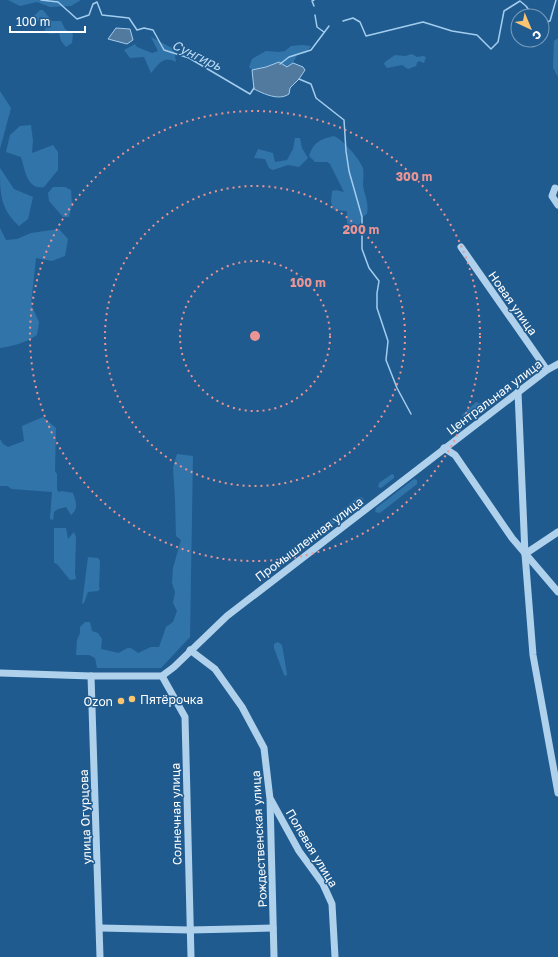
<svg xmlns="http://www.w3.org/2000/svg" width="558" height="957" font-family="'Golos Text',sans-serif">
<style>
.green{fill:#3174aa}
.water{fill:#527a9e;stroke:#a3cdee}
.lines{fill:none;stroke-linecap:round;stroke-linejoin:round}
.stream{stroke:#a3cdee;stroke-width:1.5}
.minor{stroke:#afd1ec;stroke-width:7}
.ring{fill:none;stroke:#ea9494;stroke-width:2;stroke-dasharray:2 4}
.poi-dot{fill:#fac470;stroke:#205b8f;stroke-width:1.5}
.labels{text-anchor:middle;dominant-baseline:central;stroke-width:3;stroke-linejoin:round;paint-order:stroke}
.street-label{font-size:12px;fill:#fff;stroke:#205b8f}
.poi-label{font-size:12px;fill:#fff;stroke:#205b8f;text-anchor:start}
.water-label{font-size:13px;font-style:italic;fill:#bbdaf3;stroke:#205b8f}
.centre{fill:#ea9494;stroke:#205b8f;stroke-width:2}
.ring-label{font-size:12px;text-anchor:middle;font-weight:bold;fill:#ea9494;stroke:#205b8f;stroke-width:3;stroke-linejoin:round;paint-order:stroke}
</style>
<rect width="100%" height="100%" fill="#205b8f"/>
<g class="green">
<polygon points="8,0 81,0 71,6 50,7 37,2 20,6"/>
<polygon points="40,10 43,10 52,21 61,21 65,29 73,34 72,43 66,47 61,41 59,33 50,34 44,31 48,25 46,20 37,21 34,20 33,17"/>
<path d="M151,37L174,49L176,62C163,55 159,64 151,73L144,57L130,58L124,50L135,44L137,47L152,53L158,51Z"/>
<polygon points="558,38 558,77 553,68 554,41"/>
<polygon points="302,45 311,46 306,53 297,55 293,63 287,67 279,62 266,67 252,70 249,67 252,59 266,51 279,52 285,51 291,46"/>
<polygon points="412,54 417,57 423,56 426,57 424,63 419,61 417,63 416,66 408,69 402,65 387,68 384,64 385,62 395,55 405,56"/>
<polygon points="0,91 11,108 0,149"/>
<path d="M31,125L33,141L32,153L53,145L58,152V170L44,187C27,190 25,170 21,157L6,152L10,135L20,126Z"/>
<path d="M334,136C343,140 359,158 363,168C364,173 363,180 363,186C365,196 369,204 367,214L362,217L358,230L353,234L349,231L347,222V211L334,210L331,202L332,191L336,190L344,192L330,164L327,162H315L309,156C313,143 320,139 334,136Z"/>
<polygon points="295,138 300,138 302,148 308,158 299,167 288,165 273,170 269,168 265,159 254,158 258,149 273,153 275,162 287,160 293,149"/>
<path d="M0,168L14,189L33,197L28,219L19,226C0,208 0,194 0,168Z"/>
<polygon points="53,187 65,187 71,190 72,204 69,217 63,217 49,201 48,193"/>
<path d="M0,228L6,240L17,239L31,233L59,229L68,239L65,256L52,261L36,258L31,304L39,322L37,335C25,343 14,346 0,348Z"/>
<polygon points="476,402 482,404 481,408 466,419 462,415"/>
<path d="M43,417L56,428L55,471L57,474V490L59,492L62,491L73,493C76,502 79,508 71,515L66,507L58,509L54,512L53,520L50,519L52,492L12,489L7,486H0V439L3,444L8,447L24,441L22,426Z"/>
<path d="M177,454L193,456L190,637L161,668H97L95,658L89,655H76L77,640L80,633V627L85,622H90L92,631L98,633L102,639L101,649L119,653C129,647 129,646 138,653L151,647H159L166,627L173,622L177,611L173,603L175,592L172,583L173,568L181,540L176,536L175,500L173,467Z"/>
<polygon points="392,474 394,475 394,478 381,488 378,487 379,483"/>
<polygon points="414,479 417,480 417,484 380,513 375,512 376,508"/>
<polygon points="361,497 364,499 359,504 313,540 310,538 311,535 357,498"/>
<polygon points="54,528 66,528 68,539 74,532 76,537 75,573 76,579 70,580 57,564 54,563"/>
<polygon points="88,557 98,558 100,561 99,587 100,589 98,591 88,592 84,603 82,604"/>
<polygon points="278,642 282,645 287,674 286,676 284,675 274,648 274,644"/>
</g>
<g class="water">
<polygon points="116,28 130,29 133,40 127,44 108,39"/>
<path d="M279,62L287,67L293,63L303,67L305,70L299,79L290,88L289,94C279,101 264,94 254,89L252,70L266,67Z"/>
</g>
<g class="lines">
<g class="stream">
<polyline points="41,0 58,2 77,19 89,15 93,4 97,2 102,15 129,18 137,30 144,28 153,30 164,50 189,58 250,94 254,88"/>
<polyline points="314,6 312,1 314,0"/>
<polyline points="315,15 317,27 324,32"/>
<polyline points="343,21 353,18 360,22 366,36 423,22 452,31 477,35 491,49 498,42 504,11 520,1 526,6 533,16"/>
<polyline points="542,23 550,21 556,0"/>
<polyline points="280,64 289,57 311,50 329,26"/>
<polyline points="299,79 311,84 316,98 344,120 346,151 349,171 362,217 362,249 369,268 379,281 377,293 377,308 388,341 386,360 397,388 411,414"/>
</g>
<g class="minor">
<polyline points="555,188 552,196 558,205"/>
<polyline points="461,247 547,370"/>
<polyline points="518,392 525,554 533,655 558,793"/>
<polyline points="444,448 455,455 512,538 558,592"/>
<polyline points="525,554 558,532"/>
<polyline points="190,650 215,669 242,707 264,748 270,799 274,957"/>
<polyline points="0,673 91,676 162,676 174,667 227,616 547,370 558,364"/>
<polyline points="91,676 100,957"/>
<polyline points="162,676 185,717 191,957"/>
<polyline points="271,800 299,851 323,884 332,904 335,957"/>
<polyline points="100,928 190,930 273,928"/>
</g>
</g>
<g class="ring">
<circle cx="255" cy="336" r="75"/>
<circle cx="255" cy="336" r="150"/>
<circle cx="255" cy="336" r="225"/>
</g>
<g class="poi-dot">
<circle cx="132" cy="699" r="4"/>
<circle cx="121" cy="701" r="4"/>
</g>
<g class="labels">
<g class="street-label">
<text transform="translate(513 303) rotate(55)">Новая улица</text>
<text transform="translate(494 397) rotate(-37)">Центральная улица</text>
<text transform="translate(309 539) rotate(-37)">Промышленная улица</text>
<text transform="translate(176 814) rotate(-91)">Солнечная улица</text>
<text transform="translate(85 817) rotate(-92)">улица Огурцова</text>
<text transform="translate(259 839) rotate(-93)">Рождественская улица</text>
<text transform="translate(312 848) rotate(59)">Полевая улица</text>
</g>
<g class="poi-label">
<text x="140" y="699">Пятёрочка</text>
<text x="113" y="701" text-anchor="end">Ozon</text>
</g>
<g class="water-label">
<text transform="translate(197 55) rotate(26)">Сунгирь</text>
</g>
</g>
<circle cx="255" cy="336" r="6" class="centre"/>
<g class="ring-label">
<text x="414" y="181">300 m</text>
<text x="361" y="234">200 m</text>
<text x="308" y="287">100 m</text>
</g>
<g transform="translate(530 28) rotate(136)"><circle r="19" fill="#205b8f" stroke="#799dbc"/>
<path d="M0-3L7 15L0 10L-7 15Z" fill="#fac470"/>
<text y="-6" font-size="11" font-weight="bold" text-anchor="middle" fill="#ffffff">С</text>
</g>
<path d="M10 26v6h75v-6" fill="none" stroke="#ffffff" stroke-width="2"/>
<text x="16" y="26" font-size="12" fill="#ffffff" stroke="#205b8f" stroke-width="3" paint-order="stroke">100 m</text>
</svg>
